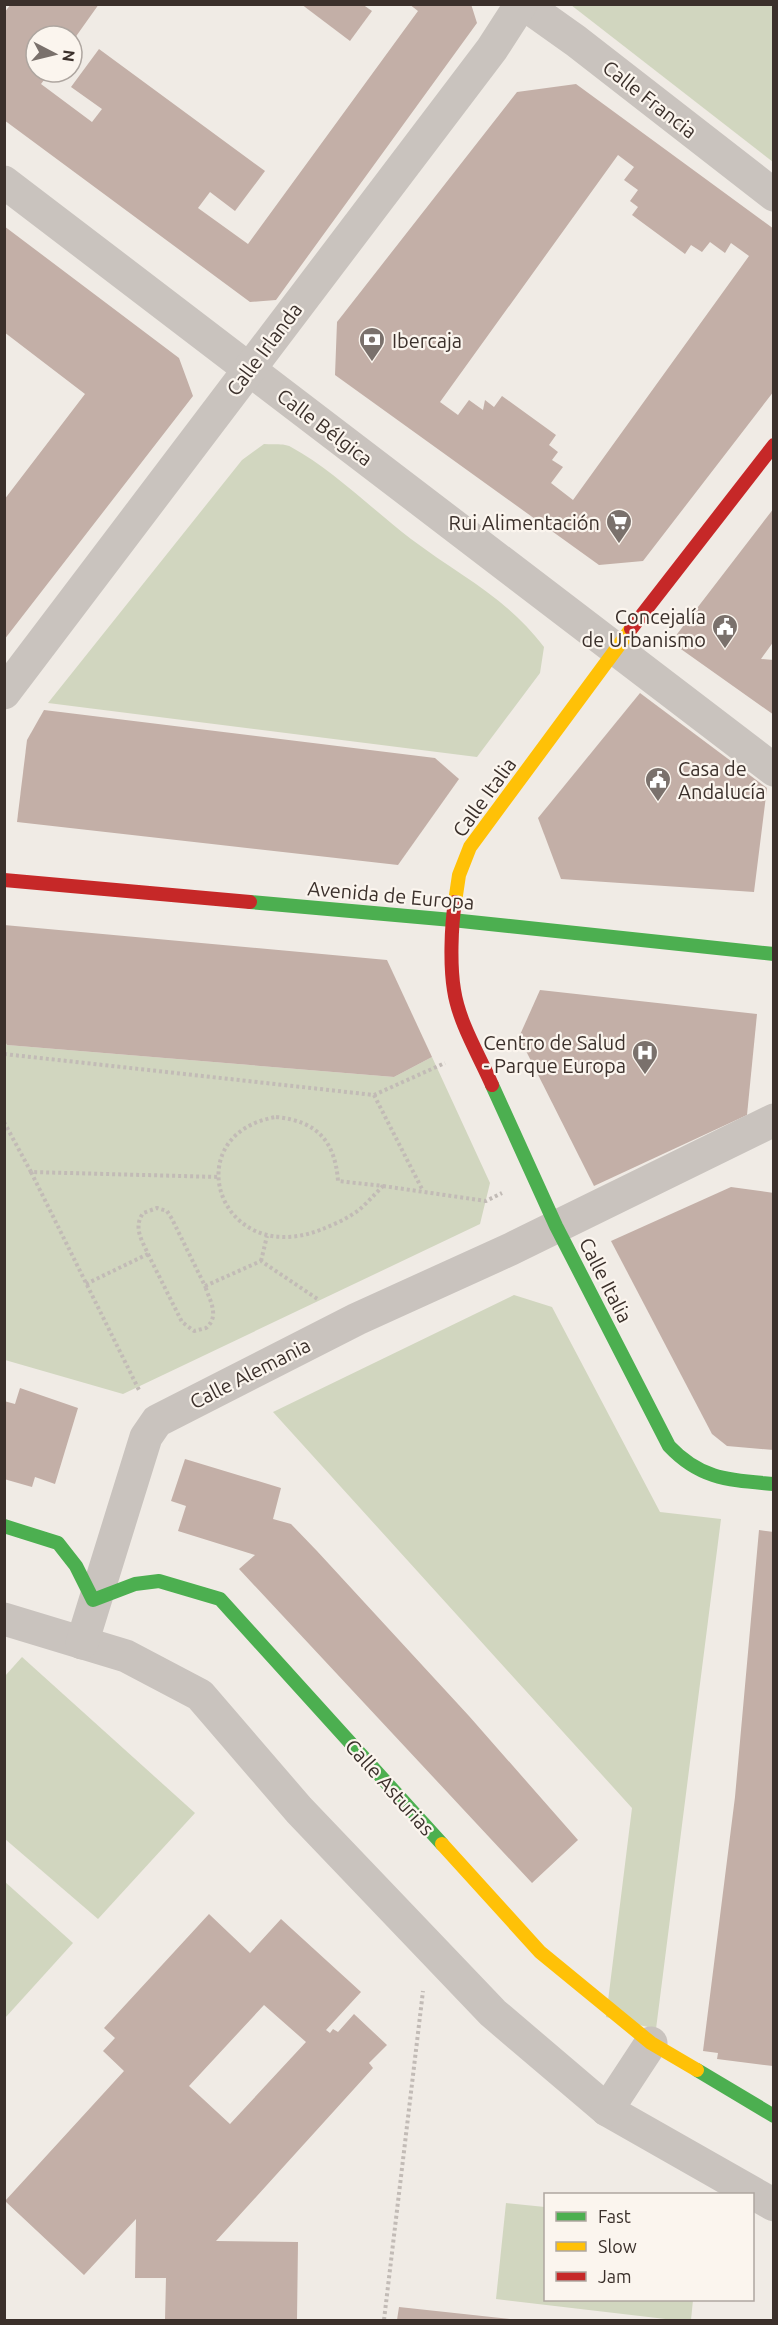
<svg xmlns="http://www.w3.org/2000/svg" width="778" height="2325" font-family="Ubuntu,sans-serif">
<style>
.green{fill:#d1d6bf}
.building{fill:#c3afa7;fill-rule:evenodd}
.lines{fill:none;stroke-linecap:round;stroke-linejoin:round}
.path{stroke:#c2bbb6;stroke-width:4;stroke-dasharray:3 3;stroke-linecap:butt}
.street{stroke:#c9c3be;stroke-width:33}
.fast{stroke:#4caf50;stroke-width:14}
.slow{stroke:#ffc107;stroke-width:14}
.jam{stroke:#c62828;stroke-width:14}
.labels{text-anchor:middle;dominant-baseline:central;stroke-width:4.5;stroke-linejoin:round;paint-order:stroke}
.street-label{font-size:20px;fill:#3b302b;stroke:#fbf5ee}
.poi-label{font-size:20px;fill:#3b302b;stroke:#fbf5ee;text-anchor:end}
</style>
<rect width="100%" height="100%" fill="#f0ebe5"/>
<g class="green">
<polygon points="571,5 773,5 773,162"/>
<path d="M264,444C273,445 284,443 291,447C332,469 373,510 411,539C460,576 505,596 544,647L540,673L477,757L48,703L242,460Z"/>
<polygon points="4,1040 7,1045 394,1077 432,1057 490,1183 480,1224 123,1394 5,1360"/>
<polygon points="514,1295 552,1307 660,1512 721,1519 656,2029 606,2017 632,1808 273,1412"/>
<polygon points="22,1657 195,1813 98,1919 5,1839 5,1676"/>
<polygon points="4,1881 73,1943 5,2018 4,2018"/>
<polygon points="506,2203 545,2207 546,2300 693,2300 691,2320 674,2320 496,2299"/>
</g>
<g class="building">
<polygon points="11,4 99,4 72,42 72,36 36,36 36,72 50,72 41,84 92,122 102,109 71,87 99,49 265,171 235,211 210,192 198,208 248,244 418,11 409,4 471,4 477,23 276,300 250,302 4,120 4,13"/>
<polygon points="301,4 362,4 372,11 350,41"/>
<path d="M576,84L774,229V391L643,561L599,565L335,375L337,322L517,92ZM618,155L634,167L624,180L638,190L630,201L638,207L632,215L685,254L691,245L702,252L710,242L725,253L731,243L749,256L573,500L551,483L563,467L552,460L558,452L549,445L556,435L502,396L494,407L485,400L483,410L469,400L458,415L440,402Z"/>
<polygon points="4,226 179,358 193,396 4,640 4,500 85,394 4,332"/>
<polygon points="774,508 774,641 761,659 774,660 774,715 671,642"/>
<polygon points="640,693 767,788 754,892 561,879 538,818"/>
<polygon points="44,710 435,758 459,779 398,865 17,822 27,740"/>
<polygon points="4,925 387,960 432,1057 394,1077 7,1045 4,1040"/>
<polygon points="540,990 757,1014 747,1115 594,1186 519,1037"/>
<polygon points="731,1187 774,1193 774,1450 727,1446 712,1434 611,1241"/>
<polygon points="20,1388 78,1408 55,1484 35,1477 32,1487 4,1479 4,1401 15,1404"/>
<polygon points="185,1459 281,1488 273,1519 291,1524 317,1551 469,1716 578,1840 532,1883 239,1569 255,1555 178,1531 186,1506 171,1501"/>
<polygon points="759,1530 774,1532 773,2066 717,2059 718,2053 703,2051 735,1797"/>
<path d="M209,1914L250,1953L281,1919L361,1992L326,2030L330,2033L333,2029L338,2032L354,2014L387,2045L369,2063L373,2068L216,2241L298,2242L297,2320H165L166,2278H135L136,2219L84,2275L5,2201L124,2071L103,2051L115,2038L104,2028ZM264,2005L306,2042L230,2124L189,2086Z"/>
<polygon points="399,2307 510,2319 510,2320 397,2320"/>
</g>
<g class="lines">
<g class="path">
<polyline points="4,1054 374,1095 445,1063"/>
<polyline points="374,1095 423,1191"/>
<path d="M276,1117C317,1121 335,1141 338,1181L383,1186C375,1194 368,1202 360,1209C349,1218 333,1225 320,1230C218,1269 175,1134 276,1117Z"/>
<polyline points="4,1122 31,1172 219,1177"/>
<polyline points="31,1172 140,1392"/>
<polyline points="383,1186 486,1201 502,1193"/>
<path d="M148,1254L182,1322L194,1331L206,1328C220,1316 210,1301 205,1286"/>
<polyline points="261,1261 267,1236"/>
<path d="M86,1284L148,1254C142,1240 133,1228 143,1213L157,1208L167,1211L172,1219L205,1286L261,1261L319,1300"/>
<polyline points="384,2320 423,1991"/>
</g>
<g class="street">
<polyline points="524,4 576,41 774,195"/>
<polyline points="4,182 774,770"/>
<polyline points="4,693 492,49 521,4"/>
<polyline points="4,1619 126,1656 200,1695 299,1810 493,2013 607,2110 774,2205"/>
<polyline points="82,1643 146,1437 157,1421 357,1319 511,1249 774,1120"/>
<polyline points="607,2110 651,2043"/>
</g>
<g class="fast">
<polyline points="250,902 452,920 774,954"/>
<path d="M492,1085L556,1226L669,1446C701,1480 730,1480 774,1484"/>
<polyline points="4,1526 58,1543 76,1566 93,1600 135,1584 159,1581 220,1599 442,1844"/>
<polyline points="697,2070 774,2116"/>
</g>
<g class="slow">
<polyline points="455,902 459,875 470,847 631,629"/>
<polyline points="442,1844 540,1952 651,2043 697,2070"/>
</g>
<g class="jam">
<polyline points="631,629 774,445"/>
<polyline points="4,880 250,902"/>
<path d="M455,902C451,927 450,966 454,990C459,1023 479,1055 492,1085"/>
</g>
</g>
<defs>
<symbol id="bank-pin" viewBox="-11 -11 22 30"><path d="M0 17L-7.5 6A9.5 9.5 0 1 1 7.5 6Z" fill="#7a716c" stroke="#fbf5ee"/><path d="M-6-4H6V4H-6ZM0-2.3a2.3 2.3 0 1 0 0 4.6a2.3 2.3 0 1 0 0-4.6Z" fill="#fff"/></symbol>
<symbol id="supermarket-pin" viewBox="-11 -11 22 30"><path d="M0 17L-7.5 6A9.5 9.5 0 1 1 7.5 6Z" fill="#7a716c" stroke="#fbf5ee"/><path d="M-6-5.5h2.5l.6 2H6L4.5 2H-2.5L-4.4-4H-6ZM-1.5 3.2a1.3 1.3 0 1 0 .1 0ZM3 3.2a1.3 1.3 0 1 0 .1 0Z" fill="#fff"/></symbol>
<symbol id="civic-pin" viewBox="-11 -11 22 30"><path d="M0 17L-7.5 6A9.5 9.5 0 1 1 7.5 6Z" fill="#7a716c" stroke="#fbf5ee"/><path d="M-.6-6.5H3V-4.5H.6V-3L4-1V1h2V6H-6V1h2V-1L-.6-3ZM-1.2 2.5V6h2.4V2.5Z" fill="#fff"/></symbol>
<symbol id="hospital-pin" viewBox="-11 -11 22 30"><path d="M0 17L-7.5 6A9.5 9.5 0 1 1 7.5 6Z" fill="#7a716c" stroke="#fbf5ee"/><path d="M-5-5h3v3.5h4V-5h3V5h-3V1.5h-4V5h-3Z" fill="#fff"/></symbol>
</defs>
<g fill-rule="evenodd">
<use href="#bank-pin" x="357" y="325" width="30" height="40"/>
<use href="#supermarket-pin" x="604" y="507" width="30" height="40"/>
<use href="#civic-pin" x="710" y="612" width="30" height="40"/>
<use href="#civic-pin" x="643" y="765" width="30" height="40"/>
<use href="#hospital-pin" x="630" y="1038" width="30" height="40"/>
</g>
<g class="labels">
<g class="street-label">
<text transform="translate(650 99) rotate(38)">Calle Francia</text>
<text transform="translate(264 349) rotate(-53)">Calle Irlanda</text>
<text transform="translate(325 427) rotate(37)">Calle Bélgica</text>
<text transform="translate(484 797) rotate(-54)">Calle Italia</text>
<text transform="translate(391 895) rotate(5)">Avenida de Europa</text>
<text transform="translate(606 1280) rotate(63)">Calle Italia</text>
<text transform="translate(250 1373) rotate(-27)">Calle Alemania</text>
<text transform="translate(390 1787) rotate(48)">Calle Asturias</text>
</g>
<g class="poi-label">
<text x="392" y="340" text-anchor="start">Ibercaja</text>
<text x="600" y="522">Rui Alimentación</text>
<text x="706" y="616">Concejalía<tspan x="706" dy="23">de Urbanismo</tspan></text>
<text x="678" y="768" text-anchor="start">Casa de<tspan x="678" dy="23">Andalucía</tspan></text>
<text x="626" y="1042">Centro de Salud<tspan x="626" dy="23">- Parque Europa</tspan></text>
</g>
</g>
<rect width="778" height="2325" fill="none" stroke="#3b302b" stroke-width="12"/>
<rect x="544" y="2193" width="210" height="108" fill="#fbf5ee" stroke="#aea6a0" stroke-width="1.5"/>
<rect x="556" y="2212" width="30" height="9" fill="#4caf50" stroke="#aea6a0" stroke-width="1.5"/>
<text x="598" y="2223" font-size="18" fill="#3b302b">Fast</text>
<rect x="556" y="2242" width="30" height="9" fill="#ffc107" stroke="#aea6a0" stroke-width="1.5"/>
<text x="598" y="2253" font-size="18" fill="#3b302b">Slow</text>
<rect x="556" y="2272" width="30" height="9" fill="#c62828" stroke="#aea6a0" stroke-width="1.5"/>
<text x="598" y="2283" font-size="18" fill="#3b302b">Jam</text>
<g transform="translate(54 54) rotate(97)"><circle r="28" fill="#fbf5ee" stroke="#aea6a0" stroke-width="1.5"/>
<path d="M0-4.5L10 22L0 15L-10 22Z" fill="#7a716c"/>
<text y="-9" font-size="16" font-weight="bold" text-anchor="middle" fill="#3b302b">N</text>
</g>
</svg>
